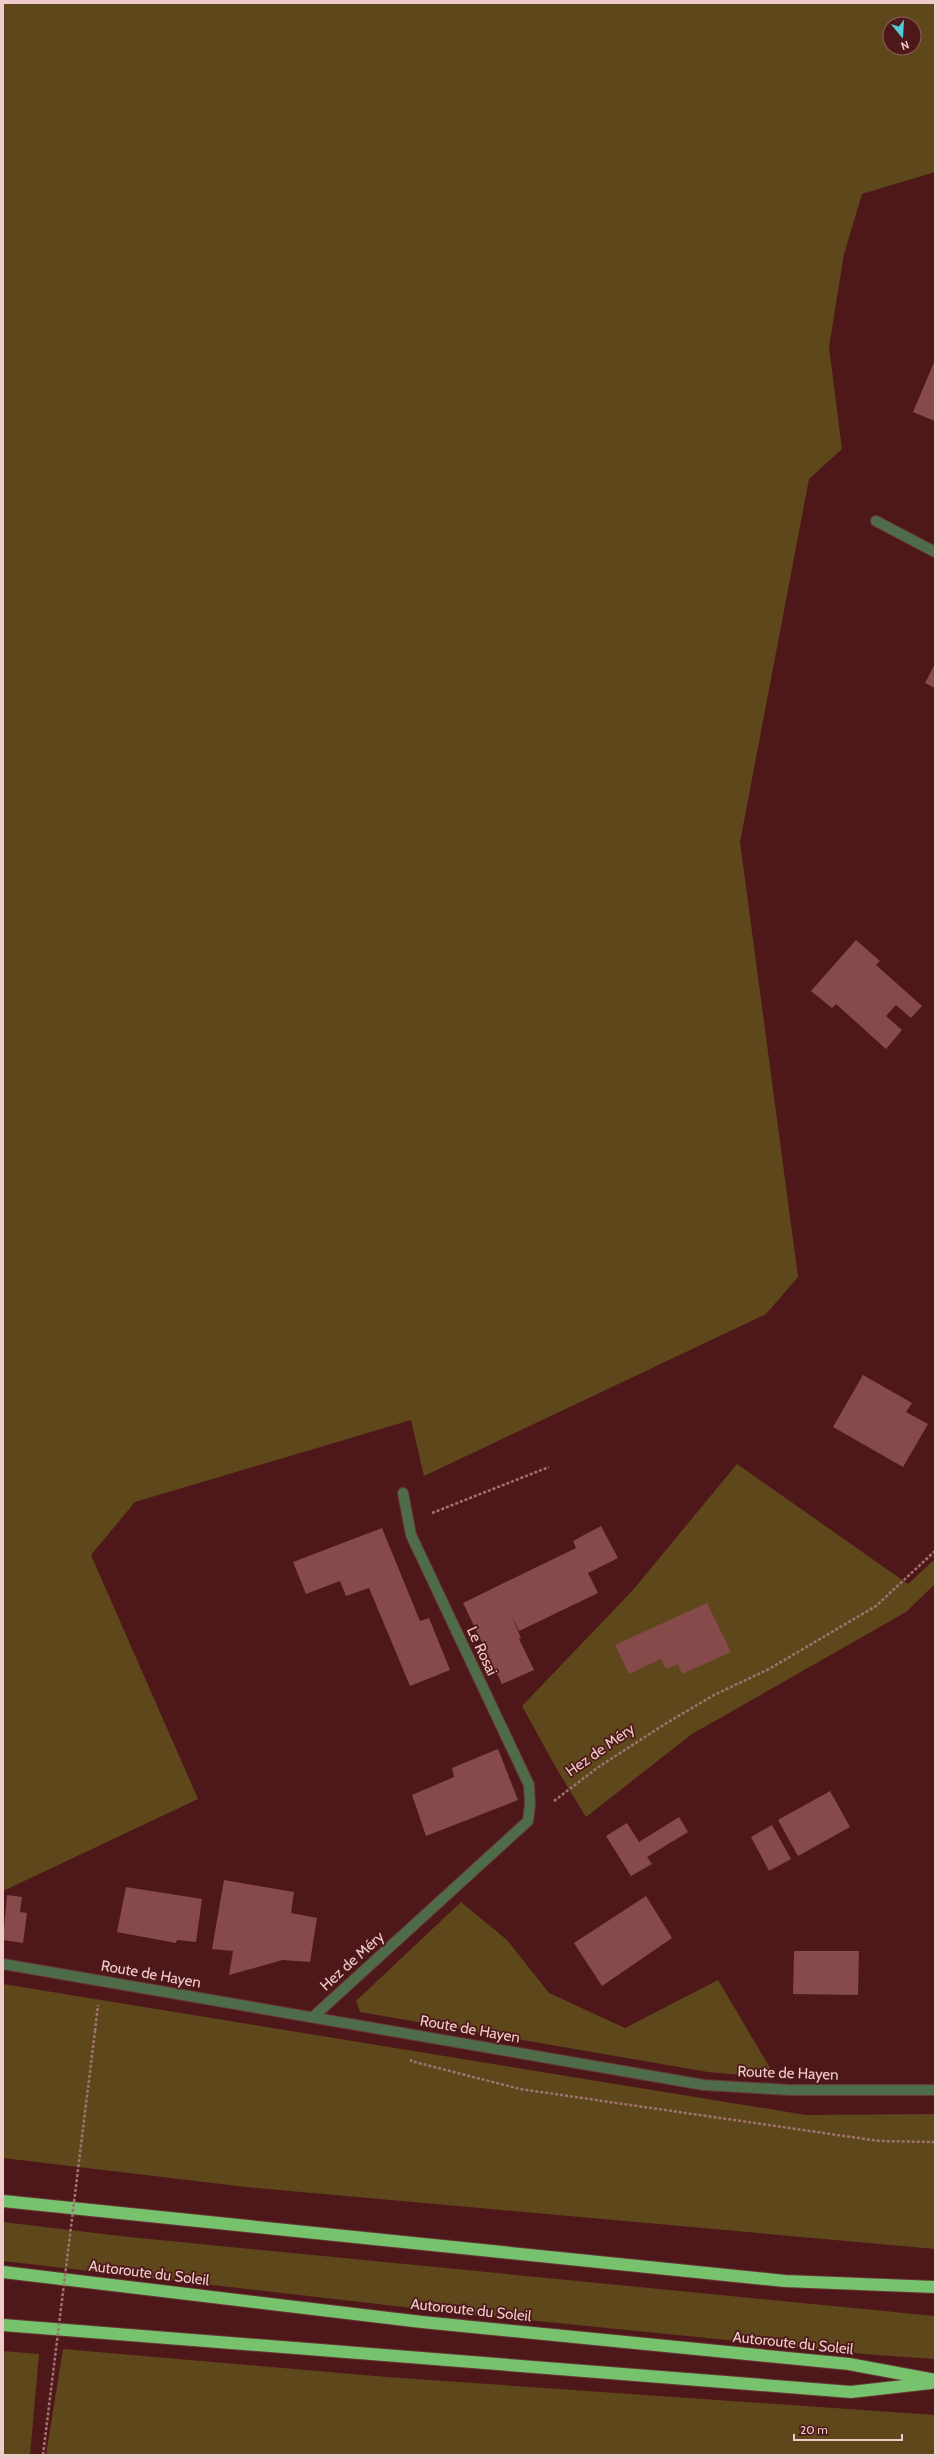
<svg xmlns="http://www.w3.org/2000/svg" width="938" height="2458" font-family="Cabin,sans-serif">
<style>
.green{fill:#5e471a;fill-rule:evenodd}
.building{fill:#854a49}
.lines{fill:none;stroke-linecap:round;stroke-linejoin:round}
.street-casing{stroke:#683536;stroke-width:12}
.highway-casing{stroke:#683536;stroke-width:14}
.path{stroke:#a07373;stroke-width:2.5;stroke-dasharray:3 2;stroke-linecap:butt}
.street{stroke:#4e6c4a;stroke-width:10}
.highway{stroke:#76c26d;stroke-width:12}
.path-bridge{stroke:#a07373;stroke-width:2.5;stroke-dasharray:3 2;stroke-linecap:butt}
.labels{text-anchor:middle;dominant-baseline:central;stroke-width:3.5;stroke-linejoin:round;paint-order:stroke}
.street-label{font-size:15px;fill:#efcbc9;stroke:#4e181a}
</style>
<rect width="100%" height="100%" fill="#4e181a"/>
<g class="green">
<path d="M3,3H935V172L862,194L844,254L829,347L842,449L809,479L740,842L798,1277L766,1314L424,1476L411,1420L135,1502L91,1555L198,1799L3,1891ZM890,24H914V48H890Z"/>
<polygon points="737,1464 908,1584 935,1559 935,1584 906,1612 692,1734 586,1817 555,1766 522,1706 633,1590"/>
<polygon points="461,1902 507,1940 549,1993 625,2028 718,1980 776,2078 708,2072 360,2012 356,2001"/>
<polygon points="3,1984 806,2115 935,2114 935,2249 246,2187 3,2158"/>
<polygon points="3,2222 129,2237 935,2316 935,2359 876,2355 439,2311 3,2261"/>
<polygon points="63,2349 387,2377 935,2415 935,2455 46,2455"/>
<polygon points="3,2351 39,2354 30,2455 3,2455"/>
</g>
<g class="building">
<polygon points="935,360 935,421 913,412"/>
<polygon points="935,664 935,688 925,683"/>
<polygon points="856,940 880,961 876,965 922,1006 911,1018 896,1005 886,1016 902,1030 886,1049 836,1004 832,1008 811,991"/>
<polygon points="863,1375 912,1403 906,1412 928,1424 903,1467 833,1427"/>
<polygon points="601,1526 618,1558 588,1573 598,1593 519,1631 511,1615 521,1638 519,1639 534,1670 502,1684 463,1603 576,1548 573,1541"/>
<polygon points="382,1528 420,1621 429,1618 450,1670 410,1686 369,1588 346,1596 340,1581 306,1594 293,1562"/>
<polygon points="707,1603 731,1652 682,1674 678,1664 666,1669 661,1659 629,1674 615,1645"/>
<polygon points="498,1749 518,1800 426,1836 412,1795 454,1777 452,1768"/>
<polygon points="830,1791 850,1827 798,1856 778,1820"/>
<polygon points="679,1817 688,1832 647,1857 652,1864 631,1876 606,1836 627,1823 639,1842"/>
<polygon points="772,1825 791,1859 769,1871 751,1837"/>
<polygon points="224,1880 294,1892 291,1913 317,1918 310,1962 283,1960 229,1975 233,1951 212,1949"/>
<polygon points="126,1887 202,1899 196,1942 177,1940 176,1943 117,1932"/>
<polygon points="7,1895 22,1897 20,1912 27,1913 23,1943 3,1940"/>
<polygon points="646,1896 672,1938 602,1986 574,1943"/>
<polygon points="794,1951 859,1951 858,1995 793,1994"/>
</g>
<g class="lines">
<defs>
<g id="street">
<polyline points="876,521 935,552"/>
<polyline points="3,1964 704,2085 790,2090 935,2090"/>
<polyline points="313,2017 528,1821 530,1804 529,1785 411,1535 403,1493"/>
</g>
<g id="highway">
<polyline points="3,2201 785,2281 935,2287"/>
<polyline points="3,2272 422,2322 849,2364 935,2380"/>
<polyline points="3,2325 851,2392 931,2383"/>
</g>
</defs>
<use href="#street" class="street-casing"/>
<use href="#highway" class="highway-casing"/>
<g class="path">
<polyline points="432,1513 549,1467"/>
<polyline points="554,1801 597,1768 665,1724 714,1695 769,1669 876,1606 935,1551"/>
<polyline points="95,2031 98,2005"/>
<polyline points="411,2059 411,2061 520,2089 879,2141 935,2142"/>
</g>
<use href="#street" class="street"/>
<use href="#highway" class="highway"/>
<polyline class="path-bridge" points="43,2455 95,2031"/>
</g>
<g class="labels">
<g class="street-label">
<text transform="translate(482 1651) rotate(65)">Le Rosai</text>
<text transform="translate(600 1750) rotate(-35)">Hez de Méry</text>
<text transform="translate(352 1961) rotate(-42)">Hez de Méry</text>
<text transform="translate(151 1974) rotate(10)">Route de Hayen</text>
<text transform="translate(470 2029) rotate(10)">Route de Hayen</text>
<text transform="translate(788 2073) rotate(2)">Route de Hayen</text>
<text transform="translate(149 2273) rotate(7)">Autoroute du Soleil</text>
<text transform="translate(471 2310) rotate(6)">Autoroute du Soleil</text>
<text transform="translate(793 2343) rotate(6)">Autoroute du Soleil</text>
</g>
</g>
<rect width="938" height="2458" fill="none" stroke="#efcbc9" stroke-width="8"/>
<g transform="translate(902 36) rotate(162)"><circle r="19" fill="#4e181a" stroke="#8e6060"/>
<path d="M0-3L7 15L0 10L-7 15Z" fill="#51ccd5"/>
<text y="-6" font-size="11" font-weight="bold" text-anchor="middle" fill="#efcbc9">N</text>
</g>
<path d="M794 2434v6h108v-6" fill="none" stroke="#efcbc9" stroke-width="2"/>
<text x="800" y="2434" font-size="12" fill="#efcbc9" stroke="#4e181a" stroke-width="3" paint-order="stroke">20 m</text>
</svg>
